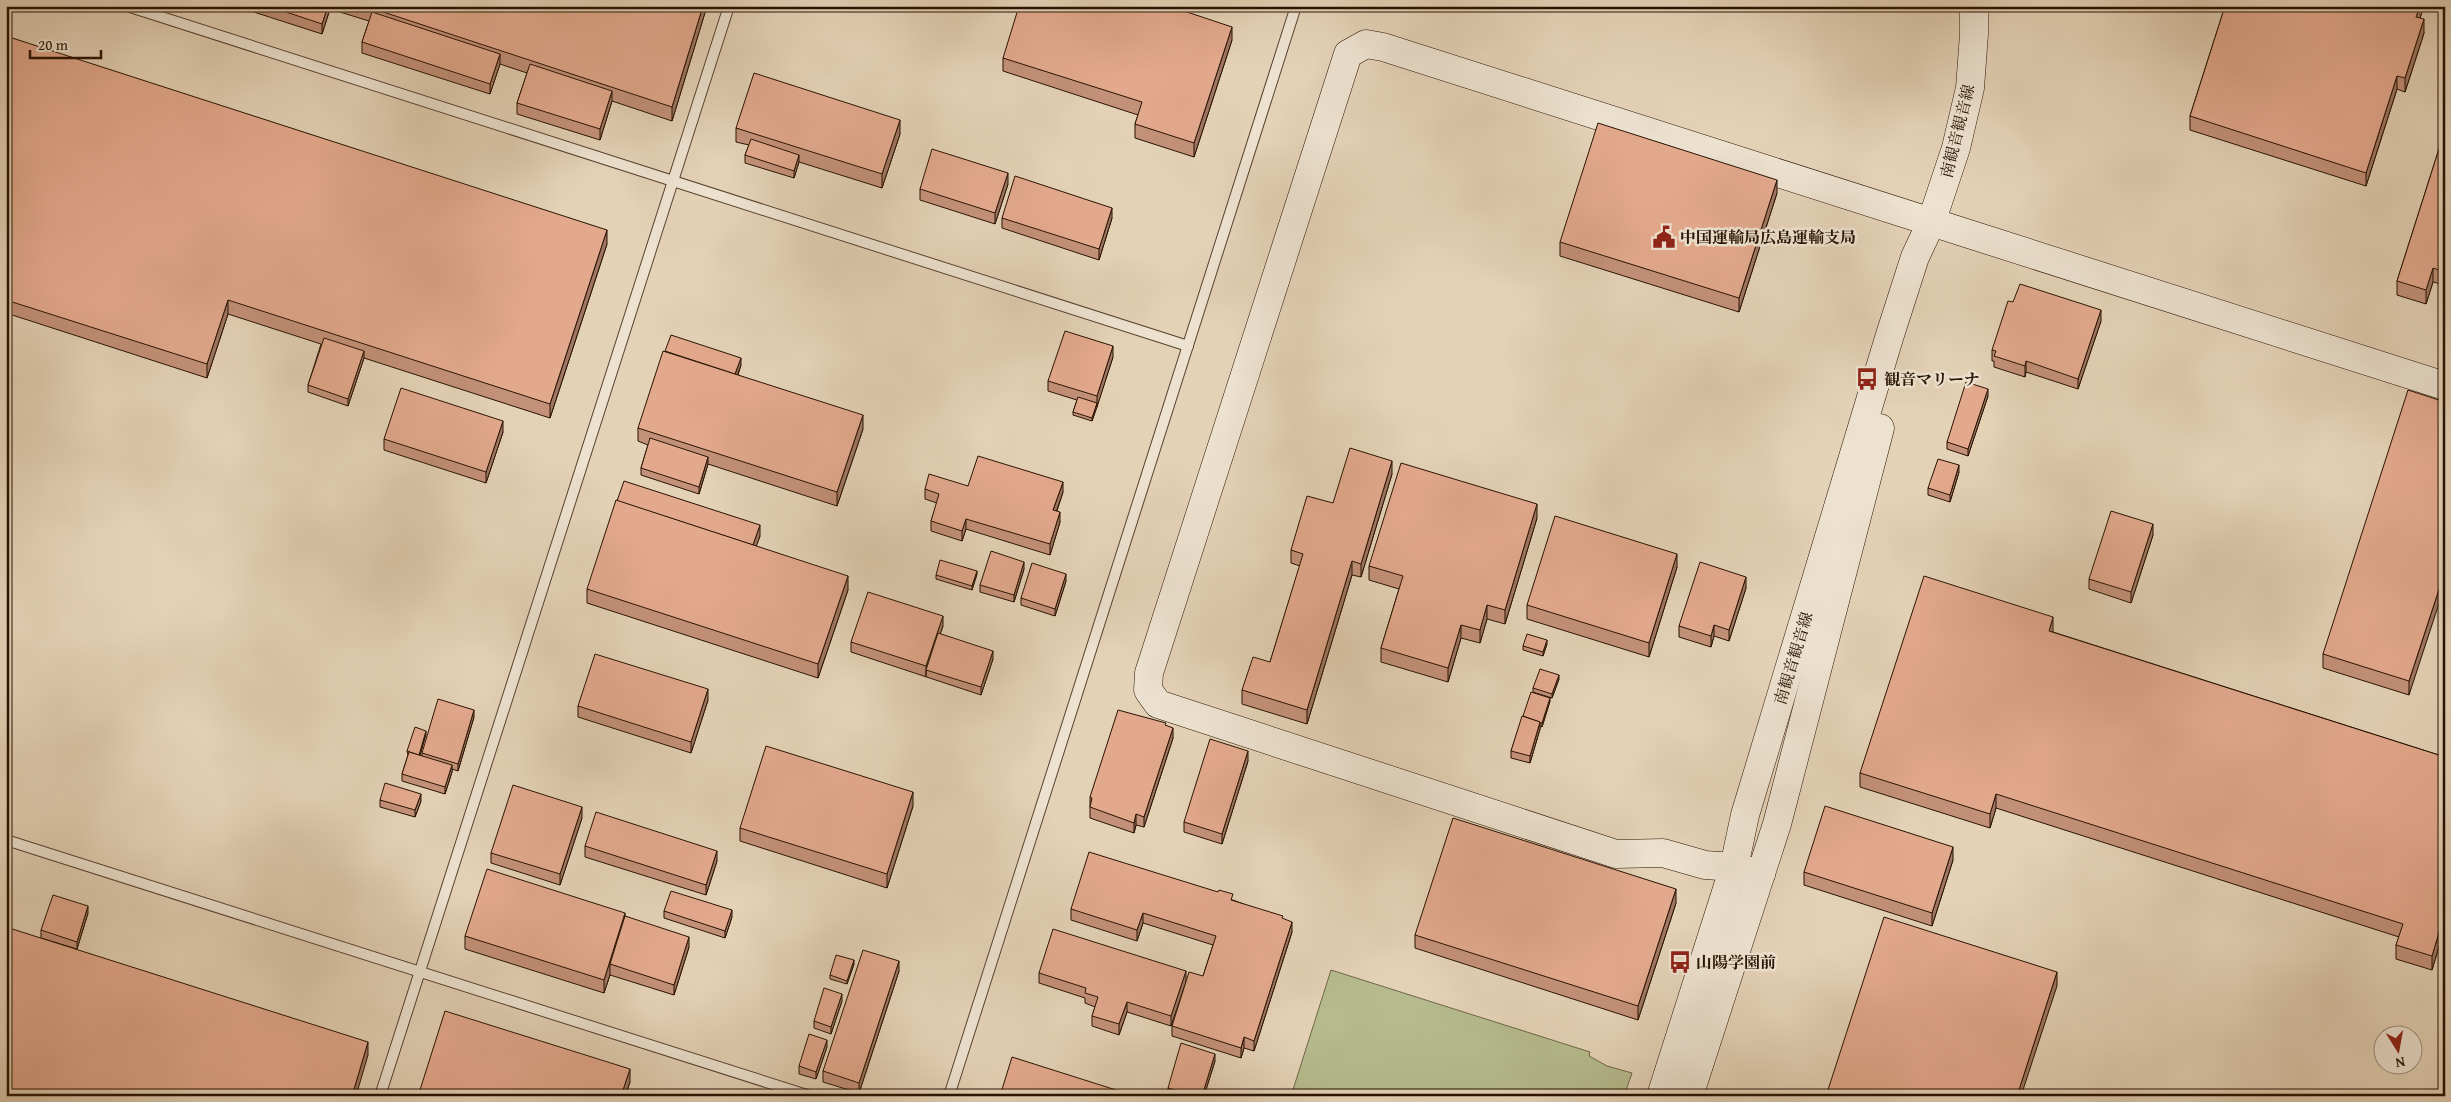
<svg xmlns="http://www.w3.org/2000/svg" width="2451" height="1102" font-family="'Gentium Book Plus','Noto Serif JP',serif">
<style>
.green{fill:#b5bb8d;stroke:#6e6648}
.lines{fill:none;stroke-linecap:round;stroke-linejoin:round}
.lane-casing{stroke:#57422f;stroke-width:12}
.secondary-casing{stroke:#281202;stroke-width:29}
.lane{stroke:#ede2d0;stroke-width:10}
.secondary{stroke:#ede2d0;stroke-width:28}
.wall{fill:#c39179;stroke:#281202}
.shaded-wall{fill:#9f7663;stroke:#281202}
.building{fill:#e3a98d;stroke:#281202}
.labels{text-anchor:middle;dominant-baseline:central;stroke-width:5;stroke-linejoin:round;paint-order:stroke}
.street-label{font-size:16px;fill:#281202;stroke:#ede2d0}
.poi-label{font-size:16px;font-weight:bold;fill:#281202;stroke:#ede2d0;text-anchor:start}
</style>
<rect width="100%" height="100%" fill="#e4d2b7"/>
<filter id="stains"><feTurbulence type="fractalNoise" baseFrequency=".004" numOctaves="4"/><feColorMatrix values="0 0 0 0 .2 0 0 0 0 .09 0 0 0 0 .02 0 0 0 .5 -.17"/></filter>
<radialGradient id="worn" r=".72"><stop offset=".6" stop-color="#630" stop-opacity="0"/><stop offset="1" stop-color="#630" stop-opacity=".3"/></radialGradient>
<polygon class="green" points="1331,970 1590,1052 1589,1056 1607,1066 1632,1073 1624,1096 1291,1096"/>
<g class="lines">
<defs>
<g id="lane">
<polyline points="127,6 1188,346"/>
<polyline points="6,840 810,1096"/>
<polyline points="380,1096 729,6"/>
<polyline points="949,1096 1296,6"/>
</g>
<g id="secondary">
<polyline points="1761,874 1734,867 1705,865 1663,853 1616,854 1158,704 1148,690 1149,673 1348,54 1366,44 1383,47 2445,386"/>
<polyline points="1661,1096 1734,867 1745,815 1889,338 1915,257 1931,223 1956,148 1970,88 1974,34 1974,6"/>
<polyline points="1689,1096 1777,824 1880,428"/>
</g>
</defs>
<use href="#lane" class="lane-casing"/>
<use href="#secondary" class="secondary-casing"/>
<use href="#lane" class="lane"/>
<use href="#secondary" class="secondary"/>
</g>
<g class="wall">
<polygon points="235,6 707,6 672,121 612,101 600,140 517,114 517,103 527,73 500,64 490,94 362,53 362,42 369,21 330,9 322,34"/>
<polygon points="2225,6 2424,6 2420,18 2424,33 2405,92 2397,89 2366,186 2190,130 2190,116"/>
<polygon points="6,36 607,244 550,418 364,358 348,406 308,392 308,385 321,344 228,314 207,378 6,313"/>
<polygon points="1232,40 1194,157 1135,138 1135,124 1138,115 1003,71 1003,58"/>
<polygon points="736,128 900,134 882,188 799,162 794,178 745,163 745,155 749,145 736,142"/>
<polygon points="2445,130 2445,285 2433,282 2426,304 2397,295 2397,281"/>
<polygon points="1008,184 995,224 920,200 920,189"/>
<polygon points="1777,193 1739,312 1560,256 1560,242"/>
<polygon points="1002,218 1112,218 1099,260 1002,228"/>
<polygon points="2101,321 2078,389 2026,372 2025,377 1994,367 1994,361 1992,361 1992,350"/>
<polygon points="1113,357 1092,421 1073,415 1073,412 1077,400 1048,391 1048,381"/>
<polygon points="741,365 738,375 863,429 837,506 708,464 699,494 641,475 641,468 648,445 638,441 638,428"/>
<polygon points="1988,396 1968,456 1947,449 1947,442"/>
<polygon points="2445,402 2409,695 2323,668 2323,654"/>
<polygon points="503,432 486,483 384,450 384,439"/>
<polygon points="1959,472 1950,502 1928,495 1928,488"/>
<polygon points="1392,474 1361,577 1352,575 1307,724 1242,704 1242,690 1270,662 1300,566 1291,563 1291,550 1333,503"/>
<polygon points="968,486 1063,492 1057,511 1060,522 1050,555 966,529 962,541 931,531 931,521 937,503 925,499 925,489"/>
<polygon points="1537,518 1505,624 1487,619 1480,643 1461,638 1448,682 1381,662 1381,648 1399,589 1369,580 1369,566"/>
<polygon points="2153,535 2131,603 2089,589 2089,579"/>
<polygon points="760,536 756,546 848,590 818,678 587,603 587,589"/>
<polygon points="1677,567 1649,657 1527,619 1527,605"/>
<polygon points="1024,569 1014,602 980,592 980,585"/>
<polygon points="977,574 972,590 936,579 936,575"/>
<polygon points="1066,581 1055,616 1021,605 1021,598"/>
<polygon points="1746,588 1729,641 1714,636 1711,647 1679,637 1679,626"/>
<polygon points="943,626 940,634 993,659 981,695 851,652 851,642"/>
<polygon points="2053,631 2053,632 2445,757 2445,945 2440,943 2432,970 2396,959 2396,945 2399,937 1996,808 1990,828 1860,787 1860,773"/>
<polygon points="1547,644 1543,656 1523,650 1523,646"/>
<polygon points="1559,679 1552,698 1533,692 1533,688"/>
<polygon points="708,700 691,753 578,717 578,706"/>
<polygon points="1550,701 1542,727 1540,726 1540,729 1530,763 1511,758 1511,751 1523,716"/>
<polygon points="474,717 458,771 452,769 452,772 445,794 402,781 402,774 408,755 407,751 426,734 420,755 422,756 422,753"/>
<polygon points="1166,725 1173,738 1144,827 1136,825 1134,833 1090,818 1090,797"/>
<polygon points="1248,761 1222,844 1184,832 1184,822"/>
<polygon points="380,800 421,801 415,817 380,807"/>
<polygon points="913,806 887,888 740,841 740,828"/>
<polygon points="582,818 560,885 491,863 491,853"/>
<polygon points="585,846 717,861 706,895 585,857"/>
<polygon points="1953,860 1932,926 1804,885 1804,872"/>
<polygon points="1233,900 1283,919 1292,932 1254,1051 1244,1048 1241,1058 1172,1036 1172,1026 1203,976 1213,945 1143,923 1137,941 1071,920 1071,909"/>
<polygon points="1676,903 1638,1020 1415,948 1415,935"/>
<polygon points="664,911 732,917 725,938 664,918"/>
<polygon points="88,913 77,949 41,938 41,930"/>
<polygon points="625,916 689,947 674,995 610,975 604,993 465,949 465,936"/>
<polygon points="854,964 847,984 830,979 830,975"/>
<polygon points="899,971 859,1093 823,1082 823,1071"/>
<polygon points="1186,971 1171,1026 1127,1012 1119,1035 1092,1026 1092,1016 1095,1007 1085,1003 1085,998 1039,983 1039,973"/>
<polygon points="842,1001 831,1034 814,1028 814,1021"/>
<polygon points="827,1047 816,1079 799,1074 799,1066"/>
<polygon points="1215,1061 1204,1096 1168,1095 1168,1088"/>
<polygon points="630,1082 627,1091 642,1096 419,1096 419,1093"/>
</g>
<g class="shaded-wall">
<polygon points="328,6 330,6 330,9 322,34 322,24"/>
<polygon points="703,6 707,6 672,121 672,107"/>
<polygon points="2420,6 2424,6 2416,30 2416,17"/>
<polygon points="2424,19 2424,33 2405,92 2405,78"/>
<polygon points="1232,27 1232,40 1194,157 1194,143"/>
<polygon points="500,54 500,64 490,94 490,84"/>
<polygon points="2397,76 2397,89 2366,186 2366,173"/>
<polygon points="612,91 612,101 600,140 600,129"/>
<polygon points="900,120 900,134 882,188 882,174"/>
<polygon points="799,155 799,162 794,178 794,171"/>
<polygon points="1008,173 1008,184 995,224 995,213"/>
<polygon points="1777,180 1777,193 1739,312 1739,298"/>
<polygon points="1112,208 1112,218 1099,260 1099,249"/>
<polygon points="607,230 607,244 550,418 550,404"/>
<polygon points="2433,268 2433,282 2426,304 2426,290"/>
<polygon points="228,300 228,314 207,378 207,364"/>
<polygon points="2101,310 2101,321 2078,389 2078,379"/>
<polygon points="1113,346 1113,357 1097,407 1097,396"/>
<polygon points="364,351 364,358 348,406 348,399"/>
<polygon points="741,358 741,365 733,387 733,380"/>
<polygon points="2026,361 2026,372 2025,377 2025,366"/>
<polygon points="1988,389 1988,396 1968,456 1968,449"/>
<polygon points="1097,403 1097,407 1092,421 1092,418"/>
<polygon points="863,415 863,429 837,506 837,492"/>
<polygon points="503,421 503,432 486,483 486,472"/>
<polygon points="708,457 708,464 699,494 699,487"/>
<polygon points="1392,461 1392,474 1361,577 1361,564"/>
<polygon points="1959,465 1959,472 1950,502 1950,495"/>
<polygon points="1063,482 1063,492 1053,521 1053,510"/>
<polygon points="1537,504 1537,518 1505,624 1505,610"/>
<polygon points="1060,512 1060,522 1050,555 1050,544"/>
<polygon points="966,519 966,529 962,541 962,531"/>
<polygon points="2153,524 2153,535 2131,603 2131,592"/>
<polygon points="760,525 760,536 752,558 752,548"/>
<polygon points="1677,554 1677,567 1649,657 1649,643"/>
<polygon points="1352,561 1352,575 1307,724 1307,710"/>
<polygon points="1024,562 1024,569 1014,602 1014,595"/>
<polygon points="977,571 977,574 972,590 972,586"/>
<polygon points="2445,571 2445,585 2409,695 2409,681"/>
<polygon points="1066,574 1066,581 1055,616 1055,609"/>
<polygon points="848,576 848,590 818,678 818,664"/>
<polygon points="1746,577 1746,588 1729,641 1729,630"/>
<polygon points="1487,605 1487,619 1480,643 1480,630"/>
<polygon points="943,616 943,626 928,670 926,670 926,677 926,666"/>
<polygon points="2053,617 2053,631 2049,644 2049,631"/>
<polygon points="1461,625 1461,638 1448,682 1448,668"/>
<polygon points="1714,625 1714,636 1711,647 1711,636"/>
<polygon points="1547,640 1547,644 1543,656 1543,652"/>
<polygon points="993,651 993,659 981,695 981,687"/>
<polygon points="1559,675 1559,679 1552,698 1552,694"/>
<polygon points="708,689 708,700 691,753 691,742"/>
<polygon points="1550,698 1550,701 1542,727 1542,723"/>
<polygon points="474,710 474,717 458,771 458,764"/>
<polygon points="1540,722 1540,729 1530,763 1530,756"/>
<polygon points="1173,728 1173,738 1144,827 1144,817"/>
<polygon points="426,731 426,734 419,759 419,755"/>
<polygon points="1248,751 1248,761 1222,844 1222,834"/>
<polygon points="452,765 452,772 445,794 445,787"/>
<polygon points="913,792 913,806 887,888 887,874"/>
<polygon points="421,794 421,801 415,817 415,810"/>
<polygon points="1996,794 1996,808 1990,828 1990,814"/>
<polygon points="582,807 582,818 560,885 560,874"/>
<polygon points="1136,814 1136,825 1134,833 1134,823"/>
<polygon points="1953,847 1953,860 1932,926 1932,913"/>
<polygon points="717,851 717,861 706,895 706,885"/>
<polygon points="1676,889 1676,903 1638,1020 1638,1006"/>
<polygon points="88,906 88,913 77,949 77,942"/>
<polygon points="732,910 732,917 725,938 725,931"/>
<polygon points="625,913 625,927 610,964 610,975 604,993 604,980"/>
<polygon points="1143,913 1143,923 1137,941 1137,930"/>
<polygon points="1292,922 1292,932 1254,1051 1254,1041"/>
<polygon points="2440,929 2440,943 2432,970 2432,956"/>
<polygon points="689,937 689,947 674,995 674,985"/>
<polygon points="854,960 854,964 847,984 847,981"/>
<polygon points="899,961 899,971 859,1093 859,1083"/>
<polygon points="1186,971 1186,982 1171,1026 1171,1016"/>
<polygon points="2057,972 2057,986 2021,1096 2017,1096"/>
<polygon points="842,994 842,1001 831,1034 831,1027"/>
<polygon points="1127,1002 1127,1012 1119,1035 1119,1024"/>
<polygon points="1244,1037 1244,1048 1241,1058 1241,1048"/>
<polygon points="827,1040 827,1047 816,1079 816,1072"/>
<polygon points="368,1042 368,1055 356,1096 352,1096"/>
<polygon points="1215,1054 1215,1061 1204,1096 1202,1096"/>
<polygon points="630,1069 630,1082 625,1096 623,1090"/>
</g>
<g class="building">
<polygon points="268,6 328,6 322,24"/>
<polygon points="365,6 703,6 672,107"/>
<polygon points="1019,6 1169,6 1232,27 1194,143 1135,124 1142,102 1003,58"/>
<polygon points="2225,6 2420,6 2416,17 2424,19 2405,78 2397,76 2366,173 2190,116"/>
<polygon points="372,12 500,54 490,84 362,42"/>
<polygon points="6,36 607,230 550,404 228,300 207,364 6,300 6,238 9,230 6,229"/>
<polygon points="530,64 612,91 600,129 517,103"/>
<polygon points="754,73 900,120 882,174 736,128"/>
<polygon points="1598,123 1777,180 1739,298 1560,242"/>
<polygon points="2445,130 2445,272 2433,268 2426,290 2397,281"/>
<polygon points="751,139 799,155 794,171 745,155"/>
<polygon points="932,149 1008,173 995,213 920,189"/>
<polygon points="1015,176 1112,208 1099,249 1002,218"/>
<polygon points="2020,284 2101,310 2078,379 2026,361 2025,366 1994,356 1996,351 1992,350 2008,301 2013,302"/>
<polygon points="1065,331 1113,346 1097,396 1048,381"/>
<polygon points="671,335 741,358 735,374 665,351"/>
<polygon points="324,338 364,351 348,399 308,385"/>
<polygon points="663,351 863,415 837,492 638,428"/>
<polygon points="1966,382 1988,389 1968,449 1947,442"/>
<polygon points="401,388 503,421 486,472 384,439"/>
<polygon points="2408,390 2445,402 2445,409 2444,412 2445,413 2445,571 2409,681 2323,654"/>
<polygon points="1078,397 1097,403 1092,418 1073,412"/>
<polygon points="650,438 708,457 699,487 641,468"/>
<polygon points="1350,448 1392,461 1361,564 1352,561 1307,710 1242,690 1253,657 1270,662 1303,554 1291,550 1307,496 1333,503"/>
<polygon points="978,456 1063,482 1053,510 1060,512 1050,544 966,519 962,531 931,521 939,494 925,489 929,474 968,486"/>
<polygon points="1938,459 1959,465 1950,495 1928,488"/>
<polygon points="1401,463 1537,504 1505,610 1487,605 1480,630 1461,625 1448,668 1381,648 1403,576 1369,566"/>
<polygon points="624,481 760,525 753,545 617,501"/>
<polygon points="616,500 848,576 818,664 587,589"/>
<polygon points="2111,511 2153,524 2131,592 2089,579"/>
<polygon points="1555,516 1677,554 1649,643 1527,605"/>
<polygon points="991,551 1024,562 1014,595 980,585"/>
<polygon points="940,560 977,571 972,586 936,575"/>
<polygon points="1700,562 1746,577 1729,630 1714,625 1711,636 1679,626"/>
<polygon points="1032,563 1066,574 1055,609 1021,598"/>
<polygon points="1924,576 2053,617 2049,631 2445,757 2445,931 2440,929 2432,956 2396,945 2403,924 1996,794 1990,814 1860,773"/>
<polygon points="868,592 943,616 926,666 851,642"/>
<polygon points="938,633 993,651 981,687 926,670"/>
<polygon points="1527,634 1547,640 1543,652 1523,646"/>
<polygon points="595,654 708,689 691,742 578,706"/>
<polygon points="1540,669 1559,675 1552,694 1533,688"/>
<polygon points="1531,692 1550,698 1542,723 1540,723 1540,722 1523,716"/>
<polygon points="438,699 474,710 458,764 422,753"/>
<polygon points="1118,710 1166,723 1165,725 1173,728 1144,817 1136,814 1134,823 1090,807 1092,798 1090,797"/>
<polygon points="1522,716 1540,722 1530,756 1511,751"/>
<polygon points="415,727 426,731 419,755 407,751"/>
<polygon points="1210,739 1248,751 1222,834 1184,822"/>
<polygon points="766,746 913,792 887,874 740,828"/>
<polygon points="409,752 452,765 445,787 402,774"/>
<polygon points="385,783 421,794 415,810 380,800"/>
<polygon points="513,785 582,807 560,874 491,853"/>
<polygon points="1825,806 1953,847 1932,913 1804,872"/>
<polygon points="596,812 717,851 706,885 585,846"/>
<polygon points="1453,818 1676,889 1638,1006 1415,935"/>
<polygon points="1089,852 1218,892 1219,890 1233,894 1231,900 1283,916 1282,918 1292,922 1254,1041 1244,1037 1241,1048 1172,1026 1189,972 1203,976 1216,936 1143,913 1137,930 1071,909"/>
<polygon points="487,869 625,913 604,980 465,936"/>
<polygon points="671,891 732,910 725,931 664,911"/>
<polygon points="53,895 88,906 77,942 41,930"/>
<polygon points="625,916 689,937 674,985 610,964"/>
<polygon points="1884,917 2057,972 2017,1096 1826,1096"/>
<polygon points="6,927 368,1042 352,1096 6,1096"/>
<polygon points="1053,929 1186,971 1171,1016 1127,1002 1119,1024 1092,1016 1098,997 1085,993 1086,988 1039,973"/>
<polygon points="863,950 899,961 859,1083 823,1071"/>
<polygon points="836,955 854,960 847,981 830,975"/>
<polygon points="824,988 842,994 831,1027 814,1021"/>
<polygon points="445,1011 630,1069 623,1090 642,1096 428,1096 419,1093"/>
<polygon points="809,1034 827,1040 816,1072 799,1066"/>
<polygon points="1181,1043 1215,1054 1202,1096 1192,1096 1168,1088"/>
<polygon points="1012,1057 1135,1096 1000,1096"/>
</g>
<defs>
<symbol id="civic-bare" viewBox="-9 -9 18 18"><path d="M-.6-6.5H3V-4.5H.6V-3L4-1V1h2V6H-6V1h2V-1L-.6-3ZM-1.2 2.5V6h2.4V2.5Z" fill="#8f2418" stroke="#ede2d0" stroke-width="2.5" paint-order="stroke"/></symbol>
<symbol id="bus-bare" viewBox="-9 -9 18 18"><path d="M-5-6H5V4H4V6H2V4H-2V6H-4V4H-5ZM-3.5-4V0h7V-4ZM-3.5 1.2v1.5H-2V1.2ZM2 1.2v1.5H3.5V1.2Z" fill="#8f2418" stroke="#ede2d0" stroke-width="2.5" paint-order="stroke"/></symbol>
</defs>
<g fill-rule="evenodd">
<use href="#civic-bare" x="1648" y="221" width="32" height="32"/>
<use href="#bus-bare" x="1851" y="363" width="32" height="32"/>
<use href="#bus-bare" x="1664" y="946" width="32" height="32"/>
</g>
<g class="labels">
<g class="street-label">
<text transform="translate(1957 131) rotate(-76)">南観音観音線</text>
<text transform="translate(1793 658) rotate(-73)">南観音観音線</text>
</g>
<g class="poi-label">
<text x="1680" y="237">中国運輸局広島運輸支局</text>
<text x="1884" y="379">観音マリーナ</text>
<text x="1696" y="962">山陽学園前</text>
</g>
</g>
<rect width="2451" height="1102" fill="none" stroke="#e4d2b7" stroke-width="25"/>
<rect x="8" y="8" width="2436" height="1087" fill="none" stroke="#281202" stroke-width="2.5"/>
<rect x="12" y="12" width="2426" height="1077" fill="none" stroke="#281202"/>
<g transform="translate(2398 1050) rotate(169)"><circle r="24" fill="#ede2d0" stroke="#9e8f7e"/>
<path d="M0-4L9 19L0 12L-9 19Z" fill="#8f2418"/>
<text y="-8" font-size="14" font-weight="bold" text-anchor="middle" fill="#281202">N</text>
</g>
<path d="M30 50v8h71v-8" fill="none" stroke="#281202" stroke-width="2.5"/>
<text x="38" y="50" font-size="15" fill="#281202" stroke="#ede2d0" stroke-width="4" paint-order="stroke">20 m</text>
<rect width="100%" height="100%" filter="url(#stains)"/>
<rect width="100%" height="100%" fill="url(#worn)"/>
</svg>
